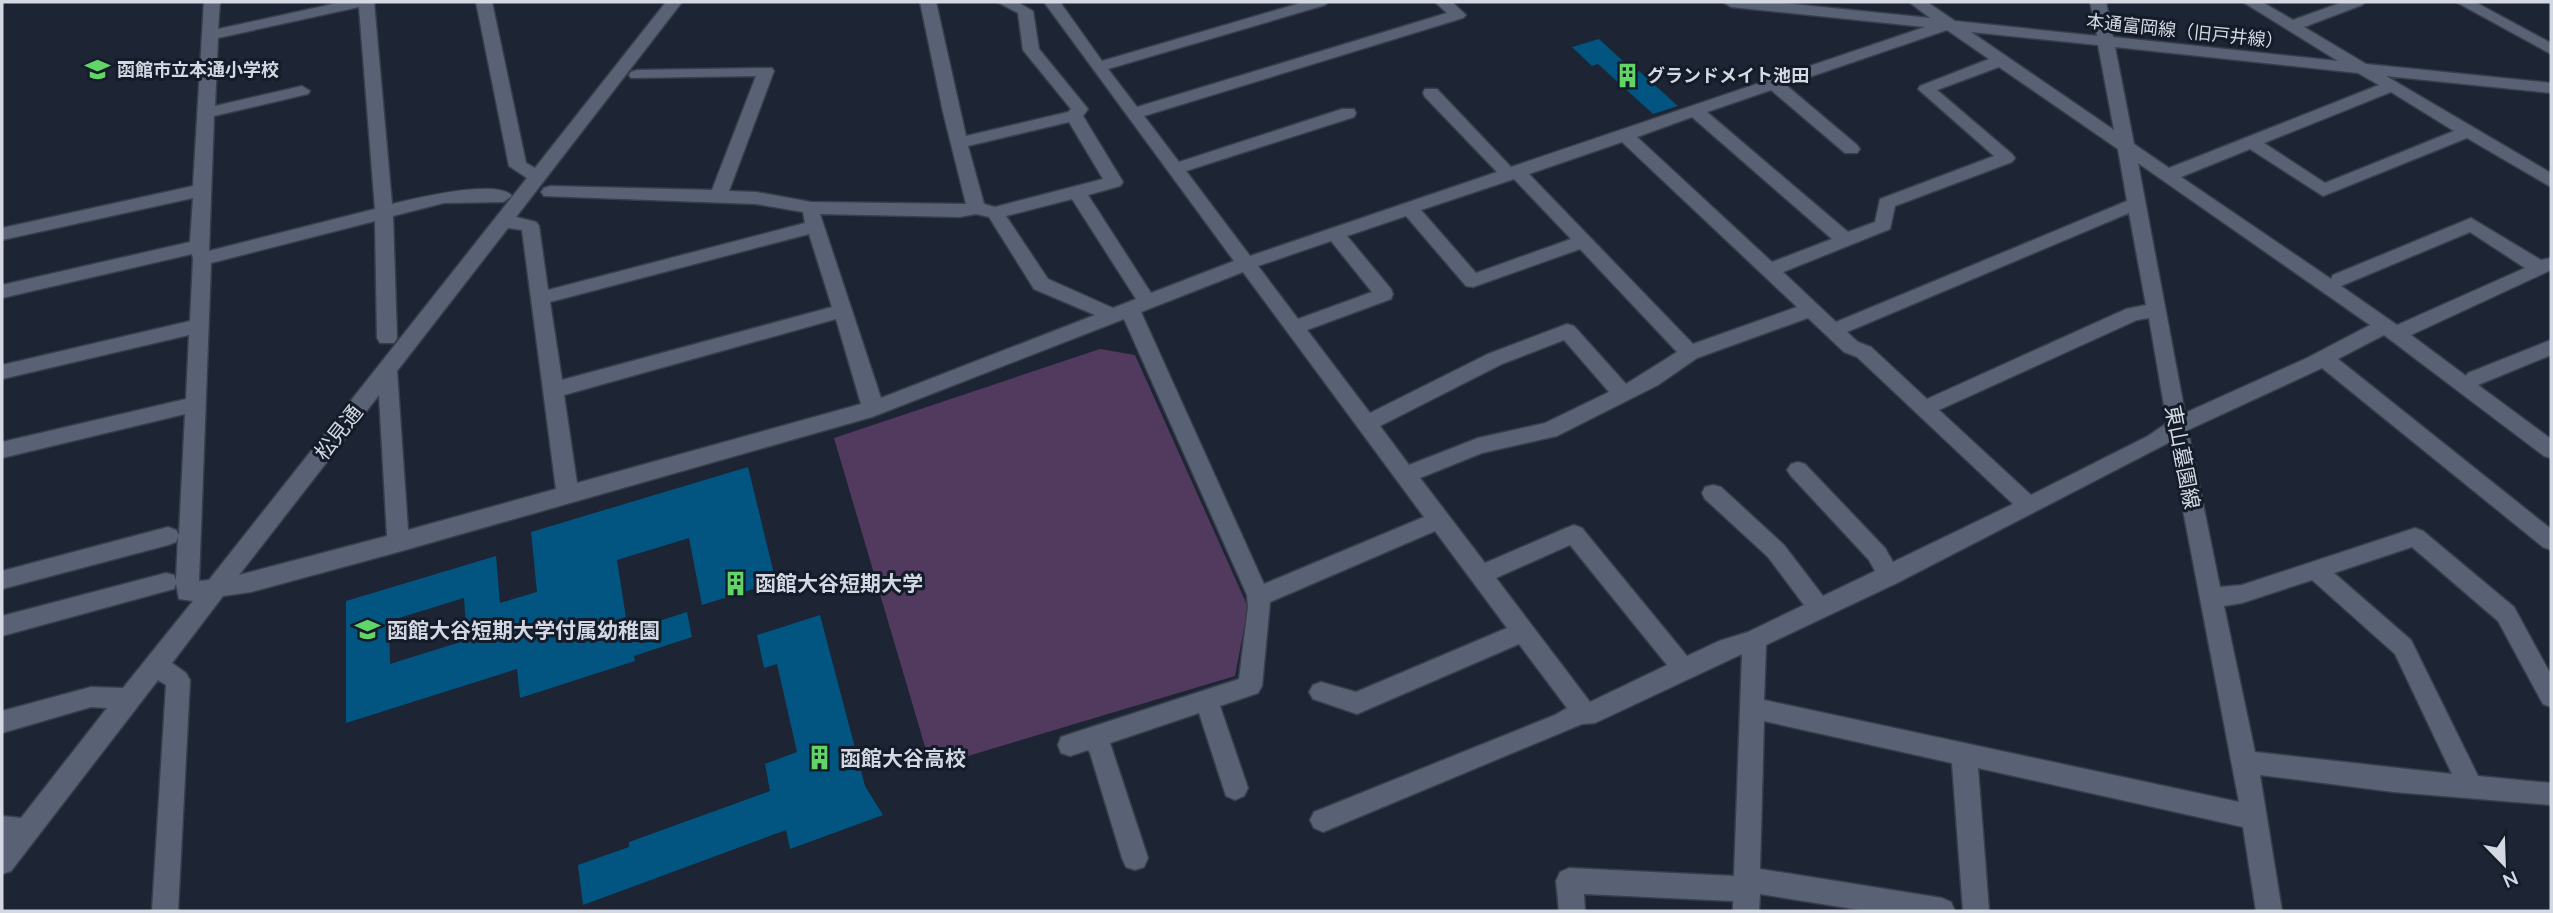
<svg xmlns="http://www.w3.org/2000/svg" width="2553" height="913" font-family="Mulish,'Noto Sans JP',sans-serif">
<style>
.green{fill:#523a5e}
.building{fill:#025581;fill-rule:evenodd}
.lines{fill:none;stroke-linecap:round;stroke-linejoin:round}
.minor-casing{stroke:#383e4b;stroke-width:3}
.minor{fill:#596274;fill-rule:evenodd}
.labels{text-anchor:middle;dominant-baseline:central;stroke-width:6;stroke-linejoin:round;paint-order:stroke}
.far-street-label{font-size:18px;fill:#d3d8e2;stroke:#141b29}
.far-poi-label{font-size:18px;font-weight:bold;fill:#d3d8e2;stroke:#141b29;text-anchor:start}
.street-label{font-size:21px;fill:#d3d8e2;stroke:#141b29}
.poi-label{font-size:21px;font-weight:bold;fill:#d3d8e2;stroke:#141b29;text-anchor:start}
</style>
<rect width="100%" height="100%" fill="#1d2433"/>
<polygon class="green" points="1100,349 1135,355 1248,607 1235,676 931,767 834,438"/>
<g class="building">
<polygon points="1599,39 1636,73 1639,71 1678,106 1653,114 1598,64 1592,66 1572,47"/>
<path d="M748,467L776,582L702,605L689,538L617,560L628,631L687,612L692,637L634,656L635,661L520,698L517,669L346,723V601L496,556L500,603L537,592L531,532ZM464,598L467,640L390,664L389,621Z"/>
<polygon points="820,615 865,786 883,815 790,849 786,830 583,905 578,865 629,847 629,842 770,791 765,764 797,752 777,664 764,668 757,635"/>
</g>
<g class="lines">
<defs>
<g id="minor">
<path d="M204,2H220L218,29L342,2H374L392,204C413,199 498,178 512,196L503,202L444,203L393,216L397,338L394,343H380L377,338L375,221L211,263L199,581L209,580L527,178L509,166L476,2H492L526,163L535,168L666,2H682L516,217L536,222L539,226L548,290L805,223L803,212L756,204L544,196L541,192L544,188L550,186L712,190L756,76L631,78L629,75L631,72L637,70L772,68L774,71L729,191L756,192L811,202L966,204L943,112L920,2H936L966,136L1068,112L1071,109L1023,50L1018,13L997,2H1017L1033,11L1039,49L1088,109L1083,116L1123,182L1120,186L1088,195L1151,293L1234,261L1044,2H1060L1102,61L1304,2H1328L1325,5L1108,69L1137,107L1447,13L1435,2H1452L1466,15L1463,18L1144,116L1179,162L1342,109H1354L1356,113L1354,117L1186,171L1250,256L1497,172L1425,97L1423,93L1425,89H1437L1511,167L1925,27L1731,7L1723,2H1773L1930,18L1909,2H1927L1955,21L2097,36L2090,2H2106L2113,37L2338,61L2243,2H2262L2293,20L2343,2H2365L2362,5L2304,27L2366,64L2551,83V93L2386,76L2551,173V187L2467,138L2323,196L2250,149L2181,177L2331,279L2333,275L2471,218L2541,260L2551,258V270L2411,335L2466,376L2468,373L2551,340V355L2478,385L2551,439V458L2544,456L2384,335L2338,359L2551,529V550L2543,547L2322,368L2188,430L2220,587L2242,585L2415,528L2423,531L2514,607L2551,675V707L2543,704L2498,621L2412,547L2334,573L2411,640L2478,776L2551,783V805L2394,792L2260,775L2282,911H2256L2243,827L1978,768L1989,911H1963L1952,763L1764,721L1760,869L1942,898L1951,902L1955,911H1866L1760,894L1759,911H1733V901L1584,894L1585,911H1559L1556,881L1560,872L1569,868L1734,876L1742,654L1595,723L1582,724L1323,832L1314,828L1310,820L1314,812L1555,715L1567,708L1519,644L1357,714L1313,699L1309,692L1313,685L1321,682L1356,692L1507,628L1435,531L1270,602L1262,686L1258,693L1220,706L1248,788L1244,796L1235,800L1226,796L1199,713L1110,743L1148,858L1144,867L1135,870L1126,867L1122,858L1090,753L1088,750L1070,756L1061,753L1058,745L1061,737L1070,734L1239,679L1248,607L1247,595L1124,319L872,417L398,552L251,592L223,596L172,663L186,673L190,680L178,911H152L166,685L158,680L11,871L2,874V816L21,818L107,708L91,707L2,733V711L91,687L123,688L193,601L179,599L176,584L174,589L166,591L2,636V616L166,573L174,575L176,580L178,537L176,542L168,545L2,589V571L168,527L176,530L179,535L185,414L2,458V442L186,399L189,335L2,379V365L190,321L193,259L192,254L2,298V285L190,242L193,198L2,240V228L193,186ZM359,7L375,209L209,251L214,116L308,94L310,91L302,86L215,106L218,38ZM1947,30L1989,59L1920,86L1918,89L1994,156L1880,199L1875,222L1848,232L1707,112L1771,90L1845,153H1857L1860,149L1857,145L1786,85ZM1971,32L2098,45L2114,130ZM2115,47L2358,73L2379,85L2169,168L2134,144ZM1999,67L2118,149L2127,201L1836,322L1783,272L1890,229L1895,206L2012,162L2015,158L2012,154L1937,90ZM2391,92L2454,131L2325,183L2264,143ZM1692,117L1832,239L1772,262L1637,137ZM1069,122L1103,179L995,207L984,204L968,146ZM1622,142L1797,307L1693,344L1529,174ZM2138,163L2370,325L2307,358L2185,413ZM1514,179L1571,239L1476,273L1421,210ZM1072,199L1136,299L1113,308L1048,279L1006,216ZM2129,213L2146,305L2126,309L1927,399L1871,347L1858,342L1847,332ZM820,214L960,217L976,214L989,217L1034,289L1095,315L881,398ZM1406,216L1466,286L1473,287L1580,249L1677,352L1626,384L1574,326L1567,324L1488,354L1370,413L1307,330L1391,299L1393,294L1391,289L1347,236ZM508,228L522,230L556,489L408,530L397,371ZM2470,232L2525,268L2397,325L2341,286ZM809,234L832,307L562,380L550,302ZM1331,241L1372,292L1298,319L1258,266ZM1243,272L1424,517L1264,584L1141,312ZM1808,318L1844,352L1857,357L2013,504L1893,562L1885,548L1805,464L1798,462L1791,464L1787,470L1791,476L1869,560L1875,571L1823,596L1784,545L1721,487L1713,485L1705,487L1702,493L1705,499L1768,557L1804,605L1748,632L1719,641L1687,656L1582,528L1574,525L1566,528L1485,563L1420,478L1482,453L1557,436L1658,385L1697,358ZM2149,318L2167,423L2148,436L2031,495L1939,410L2137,320ZM836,319L861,404L577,483L564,395ZM1564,340L1609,392L1545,423L1478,438L1409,465L1380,426L1502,364ZM379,395L387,536L239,575ZM2170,442L2239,802L1764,700L1766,645L1897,583ZM1570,545L1667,665L1590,702L1496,578ZM2312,580L2395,654L2452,774L2255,752L2224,606L2242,603Z"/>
<polygon points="2456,2 2475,2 2551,43 2551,54"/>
</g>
</defs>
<use href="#minor" class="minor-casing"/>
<use href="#minor" class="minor"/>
</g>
<defs>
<symbol id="school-bare" viewBox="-9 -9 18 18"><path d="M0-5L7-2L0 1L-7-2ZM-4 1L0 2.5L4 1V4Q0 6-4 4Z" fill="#63d468" stroke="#141b29" stroke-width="2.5" paint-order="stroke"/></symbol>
<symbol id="building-bare" viewBox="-9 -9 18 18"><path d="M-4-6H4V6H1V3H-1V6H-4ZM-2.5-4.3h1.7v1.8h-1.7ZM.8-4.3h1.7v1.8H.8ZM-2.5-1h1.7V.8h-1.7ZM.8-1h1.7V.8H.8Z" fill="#63d468" stroke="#141b29" stroke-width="2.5" paint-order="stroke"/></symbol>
</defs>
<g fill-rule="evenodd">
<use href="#school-bare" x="80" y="52" width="35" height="35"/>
<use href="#building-bare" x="1610" y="58" width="35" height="35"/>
<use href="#building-bare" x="718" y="566" width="35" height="35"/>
<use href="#school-bare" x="350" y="612" width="35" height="35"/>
<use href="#building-bare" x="802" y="740" width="35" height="35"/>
</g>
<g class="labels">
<g class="far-street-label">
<text transform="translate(2185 31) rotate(6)">本通富岡線（旧戸井線）</text>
</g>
<g class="far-poi-label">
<text x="117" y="69">函館市立本通小学校</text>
<text x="1647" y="75">グランドメイト池田</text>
</g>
<g class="street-label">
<text transform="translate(338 432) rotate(-52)">松見通</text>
<text transform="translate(2183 457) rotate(79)">東山墓園線</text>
</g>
<g class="poi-label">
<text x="755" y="583">函館大谷短期大学</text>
<text x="387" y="630">函館大谷短期大学付属幼稚園</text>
<text x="840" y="758">函館大谷高校</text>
</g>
</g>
<rect width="2553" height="913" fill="none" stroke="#d3d8e2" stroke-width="7"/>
<g transform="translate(2504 864) rotate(157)" stroke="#141b29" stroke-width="5" paint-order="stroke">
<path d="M0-5L12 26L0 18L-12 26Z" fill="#d3d8e2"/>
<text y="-10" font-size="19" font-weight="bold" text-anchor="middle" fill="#d3d8e2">N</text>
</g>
</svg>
